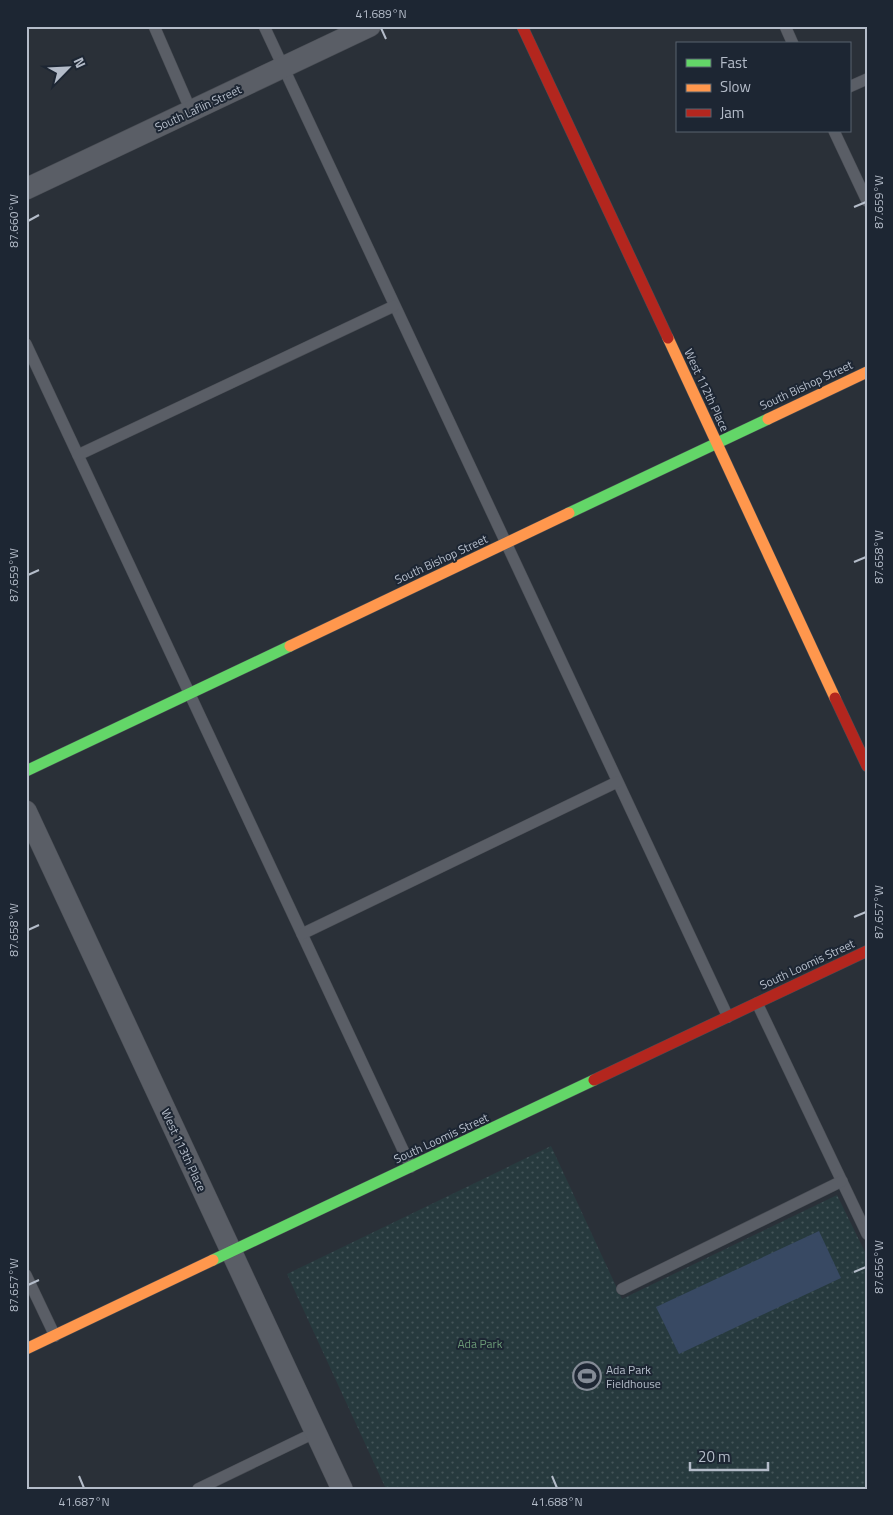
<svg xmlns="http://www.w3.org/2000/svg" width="893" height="1515" font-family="'Titillium Web',sans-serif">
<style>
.park{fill:url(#park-dots)}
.water{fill:#384963}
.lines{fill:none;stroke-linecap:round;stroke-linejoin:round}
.lane-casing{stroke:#484c53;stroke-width:12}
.street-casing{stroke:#484c53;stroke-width:22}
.fast-casing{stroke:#484c53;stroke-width:12}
.slow-casing{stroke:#484c53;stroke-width:12}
.jam-casing{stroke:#484c53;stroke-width:12}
.lane{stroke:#5a5e66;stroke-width:11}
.street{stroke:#5a5e66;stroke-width:21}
.fast{stroke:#63d668;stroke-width:11}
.slow{stroke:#ff974d;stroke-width:11}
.jam{stroke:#b3261e;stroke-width:11}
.ticks{fill:none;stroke:#b4bcc9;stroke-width:2}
.labels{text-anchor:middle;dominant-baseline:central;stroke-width:4;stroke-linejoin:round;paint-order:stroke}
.street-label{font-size:12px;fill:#b4bcc9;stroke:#1d2633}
.park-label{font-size:12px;fill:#6b9a76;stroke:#1d2633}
.poi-label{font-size:12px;fill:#b4bcc9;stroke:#1d2633;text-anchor:start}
.neatline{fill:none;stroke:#b4bcc9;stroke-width:2}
.ticks-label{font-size:12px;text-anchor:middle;fill:#b4bcc9}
</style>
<defs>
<pattern id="park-dots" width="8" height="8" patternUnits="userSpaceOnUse" patternTransform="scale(1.25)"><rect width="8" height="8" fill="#273a3e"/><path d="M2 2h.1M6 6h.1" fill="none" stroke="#445559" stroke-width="1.8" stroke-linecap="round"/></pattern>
</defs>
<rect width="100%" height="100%" fill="#2a3038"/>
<polygon class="park" points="551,1146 622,1299 837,1195 867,1256 867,1489 386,1489 287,1274"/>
<polygon class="water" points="819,1231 841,1278 679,1354 656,1307"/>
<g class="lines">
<defs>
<g id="lane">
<polyline points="154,26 191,111"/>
<polyline points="264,26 728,1017"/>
<polyline points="785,26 793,44"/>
<polyline points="849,87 867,79"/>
<polyline points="834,131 867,201"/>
<polyline points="26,344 411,1167"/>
<polyline points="78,455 394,306"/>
<polyline points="302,934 617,782"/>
<polyline points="757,1003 867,1234"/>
<polyline points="26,1275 55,1336"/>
<polyline points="622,1289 842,1181"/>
<polyline points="198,1489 316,1432"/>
</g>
<g id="street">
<polyline points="26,189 370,26"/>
<polyline points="26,811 342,1489"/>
</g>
<g id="fast">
<polyline points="569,513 768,419"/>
<polyline points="26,771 290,646"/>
<polyline points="213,1260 594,1080"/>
</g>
<g id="slow">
<polyline points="668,338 835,698"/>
<polyline points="768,419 867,372"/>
<polyline points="290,646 569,513"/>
<polyline points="26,1349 213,1260"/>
</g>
<g id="jam">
<polyline points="522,26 668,338"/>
<polyline points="835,698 867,766"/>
<polyline points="594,1080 867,951"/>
</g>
</defs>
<use href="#lane" class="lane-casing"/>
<use href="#street" class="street-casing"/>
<use href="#fast" class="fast-casing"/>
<use href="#slow" class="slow-casing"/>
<use href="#jam" class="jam-casing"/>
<use href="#lane" class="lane"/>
<use href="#street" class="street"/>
<use href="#fast" class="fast"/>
<use href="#slow" class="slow"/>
<use href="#jam" class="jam"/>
</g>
<path class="ticks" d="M381,28L386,39M854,207L866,202M28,221L39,215M854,562L866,557M28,575L39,570M854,917L866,912M28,930L39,925M854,1272L866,1267M28,1285L39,1280M79,1476L84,1488M552,1476L557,1488"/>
<defs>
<symbol id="stadium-ring" viewBox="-11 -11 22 22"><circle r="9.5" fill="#1d2633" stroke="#848b96" stroke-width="1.5"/><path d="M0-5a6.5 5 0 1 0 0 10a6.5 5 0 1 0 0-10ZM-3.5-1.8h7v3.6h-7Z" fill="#848b96"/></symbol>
</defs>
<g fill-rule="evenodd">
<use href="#stadium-ring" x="571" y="1360" width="32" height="32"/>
</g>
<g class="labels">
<g class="street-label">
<text transform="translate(198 108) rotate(-25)">South Laflin Street</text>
<text transform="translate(806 385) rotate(-25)">South Bishop Street</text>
<text transform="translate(707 390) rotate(65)">West 112th Place</text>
<text transform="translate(441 559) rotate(-25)">South Bishop Street</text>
<text transform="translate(807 964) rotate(-25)">South Loomis Street</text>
<text transform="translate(441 1138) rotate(-25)">South Loomis Street</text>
<text transform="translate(184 1150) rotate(65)">West 113th Place</text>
</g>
<g class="park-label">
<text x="480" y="1343">Ada Park</text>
</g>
<g class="poi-label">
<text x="606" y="1369">Ada Park<tspan x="606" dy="14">Fieldhouse</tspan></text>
</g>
</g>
<rect width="893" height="1515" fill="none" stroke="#1d2633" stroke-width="55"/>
<rect x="676" y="42" width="175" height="90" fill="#1d2633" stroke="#59626f"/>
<rect x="686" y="59" width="25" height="8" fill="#63d668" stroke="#59626f"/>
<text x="720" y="68" font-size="15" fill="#b4bcc9">Fast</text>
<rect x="686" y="84" width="25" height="8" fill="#ff974d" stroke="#59626f"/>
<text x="720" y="92" font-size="15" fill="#b4bcc9">Slow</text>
<rect x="686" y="109" width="25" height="8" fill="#b3261e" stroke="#59626f"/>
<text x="720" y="118" font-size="15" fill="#b4bcc9">Jam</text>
<g transform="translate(68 68) rotate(66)" stroke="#1d2633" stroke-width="4" paint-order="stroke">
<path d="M0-4L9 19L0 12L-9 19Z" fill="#b4bcc9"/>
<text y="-8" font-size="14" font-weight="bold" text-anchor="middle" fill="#b4bcc9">N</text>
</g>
<path d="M690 1462v8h78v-8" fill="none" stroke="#b4bcc9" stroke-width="2.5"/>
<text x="698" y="1462" font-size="15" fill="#b4bcc9" stroke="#1d2633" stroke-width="4" paint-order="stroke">20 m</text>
<rect x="28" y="28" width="838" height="1460" class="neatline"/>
<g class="ticks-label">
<text x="381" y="18">41.689°N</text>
<text transform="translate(879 202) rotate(-90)" y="4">87.659°W</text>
<text transform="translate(14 221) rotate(-90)" y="4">87.660°W</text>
<text transform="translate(879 557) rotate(-90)" y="4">87.658°W</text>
<text transform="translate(14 575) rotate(-90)" y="4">87.659°W</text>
<text transform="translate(879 912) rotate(-90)" y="4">87.657°W</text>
<text transform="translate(14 930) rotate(-90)" y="4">87.658°W</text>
<text transform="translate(879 1267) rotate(-90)" y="4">87.656°W</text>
<text transform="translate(14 1285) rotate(-90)" y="4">87.657°W</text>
<text x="84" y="1506">41.687°N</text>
<text x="557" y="1506">41.688°N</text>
</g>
</svg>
